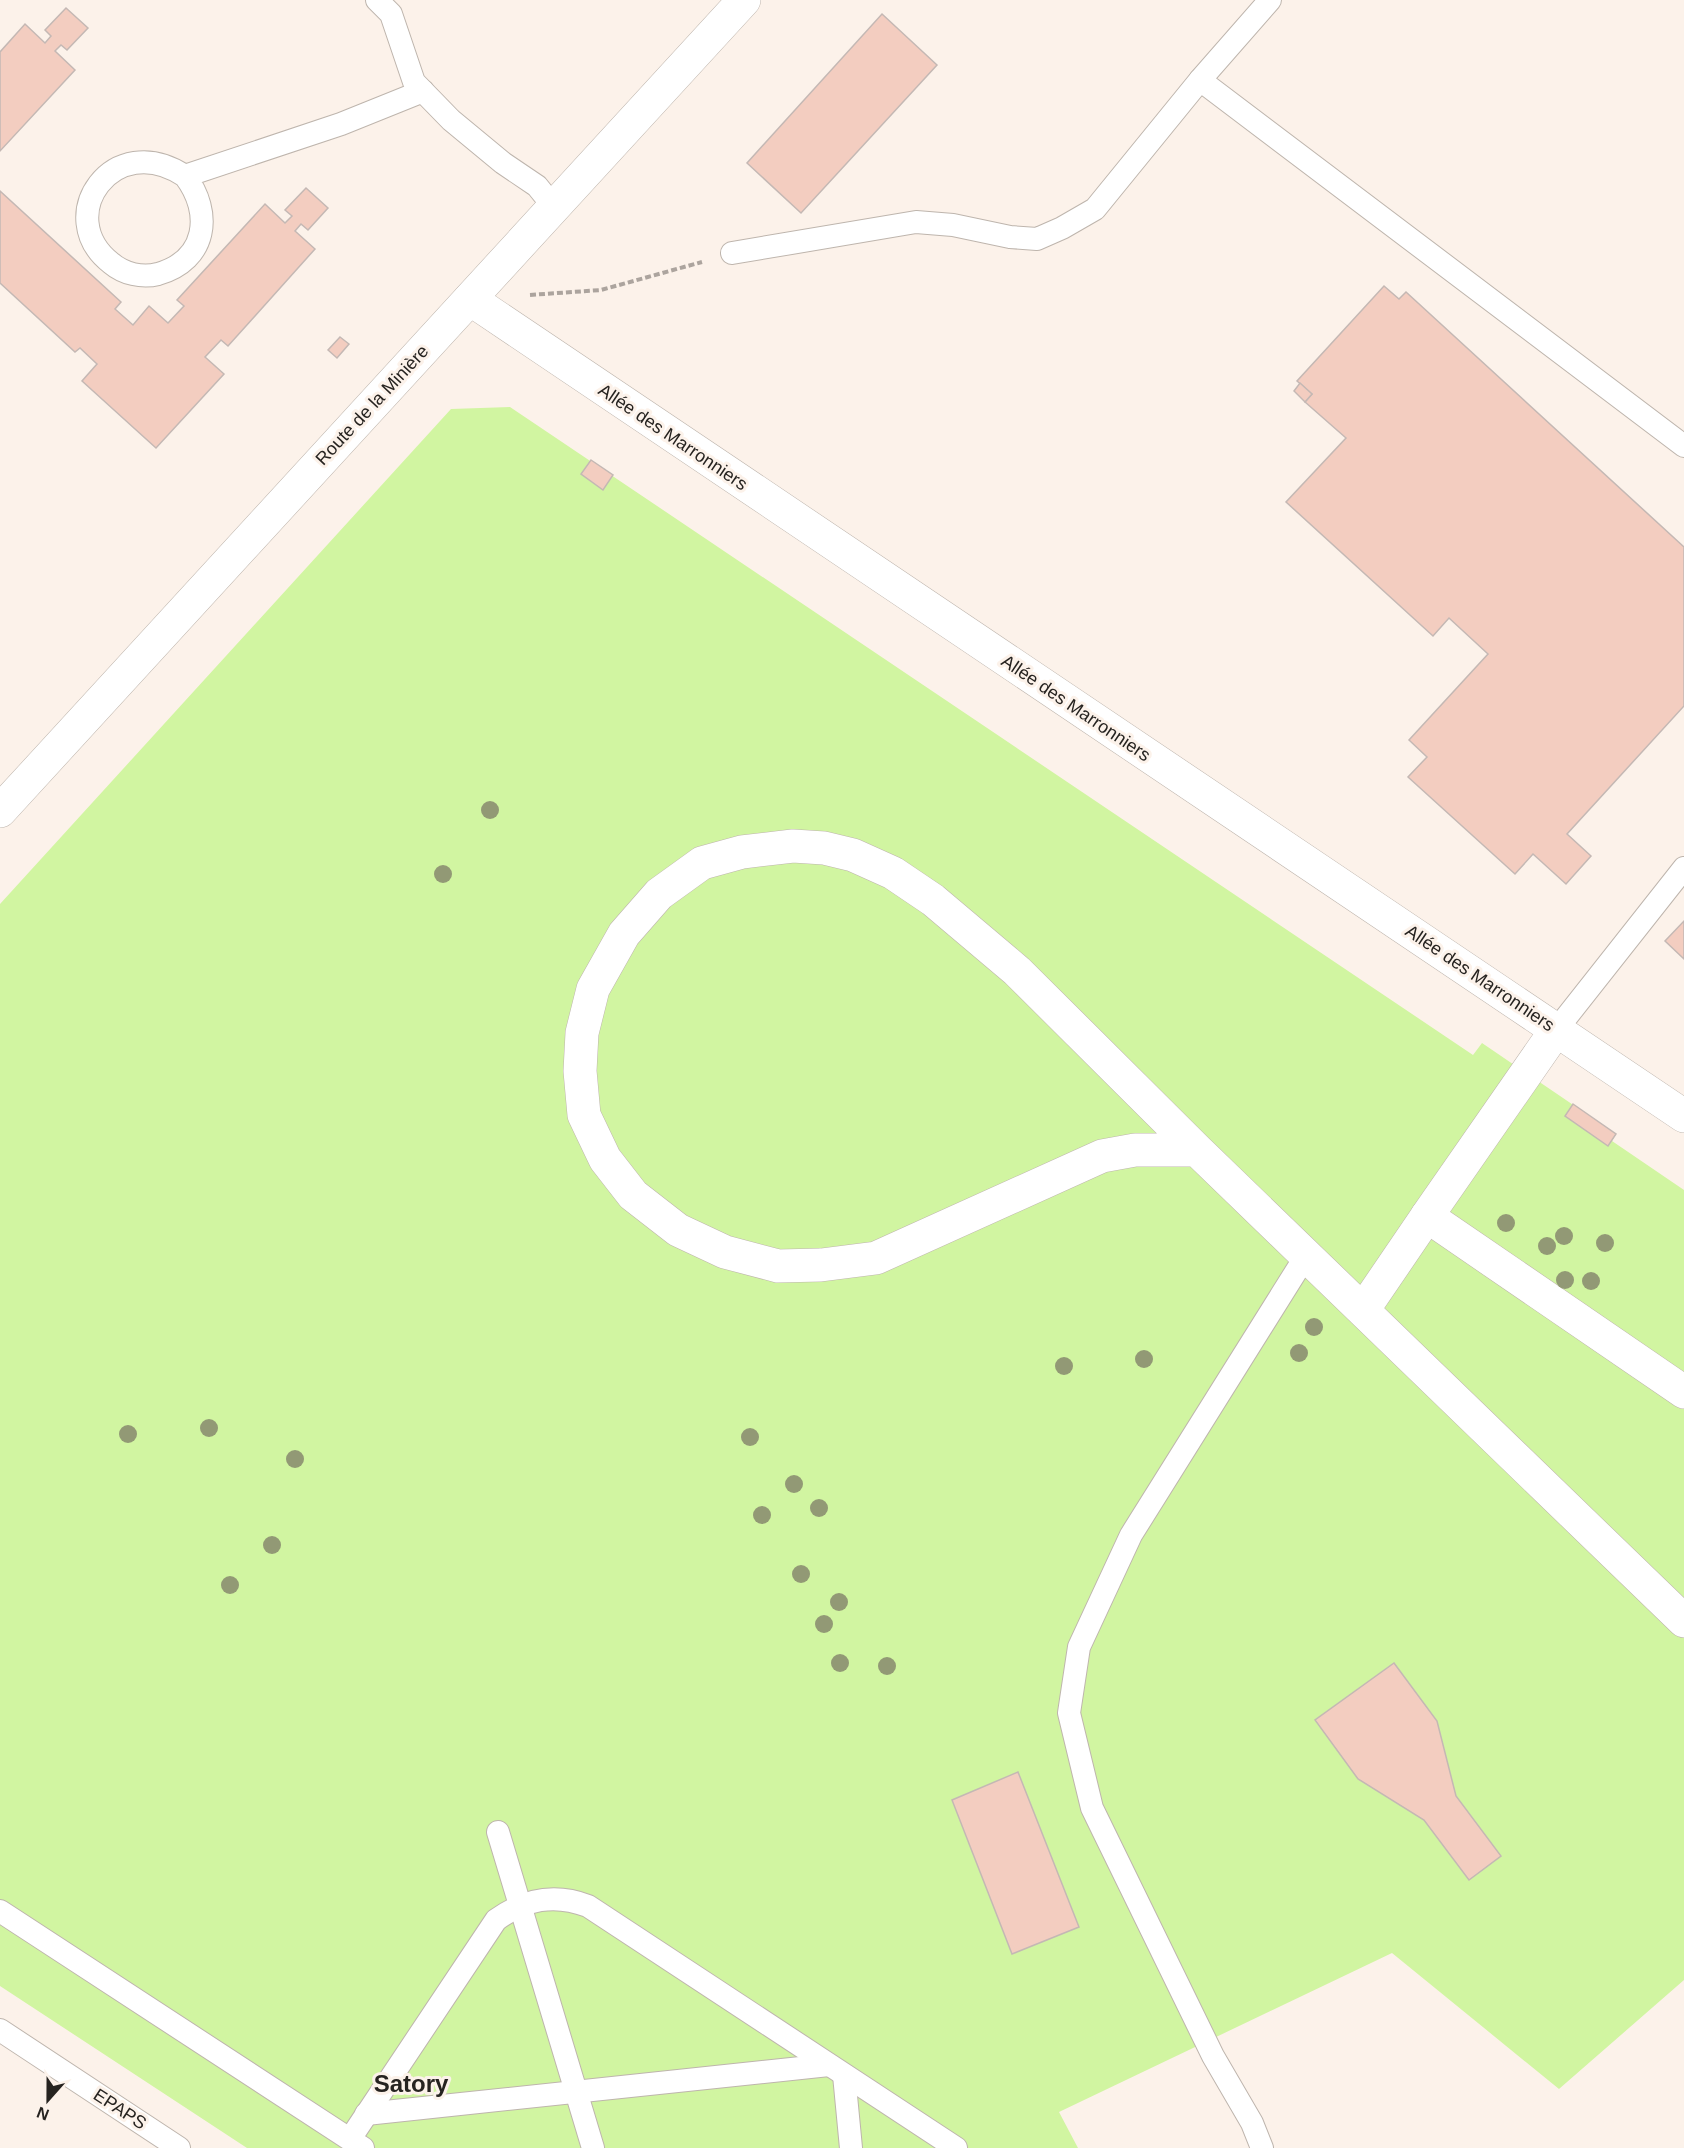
<svg xmlns="http://www.w3.org/2000/svg" width="1684" height="2148" font-family="Helvetica,sans-serif">
<style>
.green{fill:#d1f5a1}
.building{fill:#f3cdc0;stroke:#c4b8b4;stroke-width:1.5}
.lines{fill:none;stroke-linecap:round;stroke-linejoin:round}
.lane-casing{stroke:#beb5ad;stroke-width:24}
.street-casing{stroke:#beb5ad;stroke-width:34}
.path{stroke:#aca49e;stroke-width:4;stroke-dasharray:6 3;stroke-linecap:butt}
.lane{stroke:#fff;stroke-width:22}
.street{stroke:#fff;stroke-width:33}
.tree{fill:#929975}
.labels{text-anchor:middle;dominant-baseline:central;stroke-width:6;stroke-linejoin:round;paint-order:stroke}
.street-label{font-size:18px;fill:#262320;stroke:#fcf2ea}
.district-label{font-size:24px;font-weight:bold;fill:#262320;stroke:#fcf2ea}
</style>
<rect width="100%" height="100%" fill="#fcf2ea"/>
<polygon class="green" points="510,407 1473,1055 1482,1043 1616,1134 1612,1141 1684,1190 1684,1980 1559,2089 1392,1953 1059,2112 1078,2148 247,2148 0,1986 0,904 451,409"/>
<g class="building">
<polygon points="66,8 88,28 67,50 61,45 55,51 75,70 0,151 0,52 25,24 45,43 51,36 45,30"/>
<polygon points="882,14 937,65 801,213 747,163"/>
<polygon points="306,188 328,208 308,230 301,224 295,231 315,249 228,346 221,340 205,357 224,374 156,448 82,381 97,364 80,348 75,352 0,283 0,191 121,302 115,309 133,325 149,306 168,323 184,306 177,300 265,204 285,223 292,216 285,210"/>
<polygon points="1384,286 1399,299 1406,292 1684,547 1684,706 1567,834 1591,856 1566,884 1533,854 1515,874 1408,777 1427,757 1409,740 1488,654 1449,618 1433,636 1286,502 1346,438 1305,402 1312,394 1297,381"/>
<polygon points="340,337 349,344 337,358 328,350"/>
<polygon points="1300,383 1312,394 1305,402 1294,391"/>
<polygon points="591,460 613,475 603,490 581,474"/>
<polygon points="1684,921 1684,959 1665,941"/>
<polygon points="1573,1104 1616,1134 1608,1146 1565,1116"/>
<polygon points="1394,1663 1437,1721 1456,1796 1501,1856 1469,1880 1424,1820 1358,1779 1315,1720"/>
<polygon points="1018,1772 1079,1927 1012,1954 952,1800"/>
</g>
<g class="lines">
<defs>
<g id="lane">
<polyline points="377,0 391,14 414,82 451,120 503,163 537,186 554,207"/>
<polyline points="1270,0 1200,80 1684,446"/>
<path d="M185,176C113,128 52,217 111,263C124,274 142,278 158,274C207,260 213,213 185,176L341,124L423,91"/>
<polyline points="732,253 916,222 953,225 1010,237 1037,239 1062,228 1095,209 1200,80"/>
<polyline points="1557,1029 1684,868"/>
<polyline points="498,1832 593,2148"/>
<polyline points="0,1911 363,2148"/>
<polyline points="0,2030 179,2148"/>
<polyline points="844,2075 851,2148"/>
<polyline points="366,2114 829,2065"/>
<path d="M350,2139L496,1920C525,1899 554,1893 588,1906L956,2148"/>
<polyline points="1262,2148 1252,2123 1213,2056 1092,1808 1069,1713 1079,1647 1131,1535 1307,1254"/>
</g>
<g id="street">
<polyline points="470,299 1684,1116"/>
<polyline points="0,811 744,0"/>
<polyline points="1557,1029 1427,1216 1684,1392"/>
<polyline points="1197,1150 1135,1150 1102,1156 876,1258 821,1265 778,1266 725,1252 678,1230 633,1195 605,1159 584,1115 580,1071 582,1033 593,989 624,934 659,894 702,863 742,852 793,846 824,848 853,855 893,873 933,900 1017,971 1197,1150 1684,1621"/>
<polyline points="1363,1310 1427,1216"/>
</g>
</defs>
<use href="#lane" class="lane-casing"/>
<use href="#street" class="street-casing"/>
<polyline class="path" points="530,295 601,290 702,262"/>
<use href="#lane" class="lane"/>
<use href="#street" class="street"/>
</g>
<g class="tree">
<circle cx="490" cy="810" r="9"/>
<circle cx="443" cy="874" r="9"/>
<circle cx="1506" cy="1223" r="9"/>
<circle cx="1564" cy="1236" r="9"/>
<circle cx="1605" cy="1243" r="9"/>
<circle cx="1547" cy="1246" r="9"/>
<circle cx="1565" cy="1280" r="9"/>
<circle cx="1591" cy="1281" r="9"/>
<circle cx="1314" cy="1327" r="9"/>
<circle cx="1299" cy="1353" r="9"/>
<circle cx="1144" cy="1359" r="9"/>
<circle cx="1064" cy="1366" r="9"/>
<circle cx="209" cy="1428" r="9"/>
<circle cx="128" cy="1434" r="9"/>
<circle cx="750" cy="1437" r="9"/>
<circle cx="295" cy="1459" r="9"/>
<circle cx="794" cy="1484" r="9"/>
<circle cx="819" cy="1508" r="9"/>
<circle cx="762" cy="1515" r="9"/>
<circle cx="272" cy="1545" r="9"/>
<circle cx="801" cy="1574" r="9"/>
<circle cx="230" cy="1585" r="9"/>
<circle cx="839" cy="1602" r="9"/>
<circle cx="824" cy="1624" r="9"/>
<circle cx="840" cy="1663" r="9"/>
<circle cx="887" cy="1666" r="9"/>
</g>
<g class="labels">
<g class="street-label">
<text transform="translate(372 405) rotate(-47)">Route de la Minière</text>
<text transform="translate(673 437) rotate(34)">Allée des Marronniers</text>
<text transform="translate(1076 708) rotate(34)">Allée des Marronniers</text>
<text transform="translate(1480 978) rotate(34)">Allée des Marronniers</text>
<text transform="translate(120 2109) rotate(33)">EPAPS</text>
</g>
<g class="district-label">
<text x="411" y="2083">Satory</text>
</g>
</g>
<g transform="translate(48 2100) rotate(201)" stroke="#fcf2ea" stroke-width="4.5" paint-order="stroke">
<path d="M0-4.5L10 22L0 15L-10 22Z" fill="#262320"/>
<text y="-9" font-size="16" font-weight="bold" text-anchor="middle" fill="#262320">N</text>
</g>
</svg>
